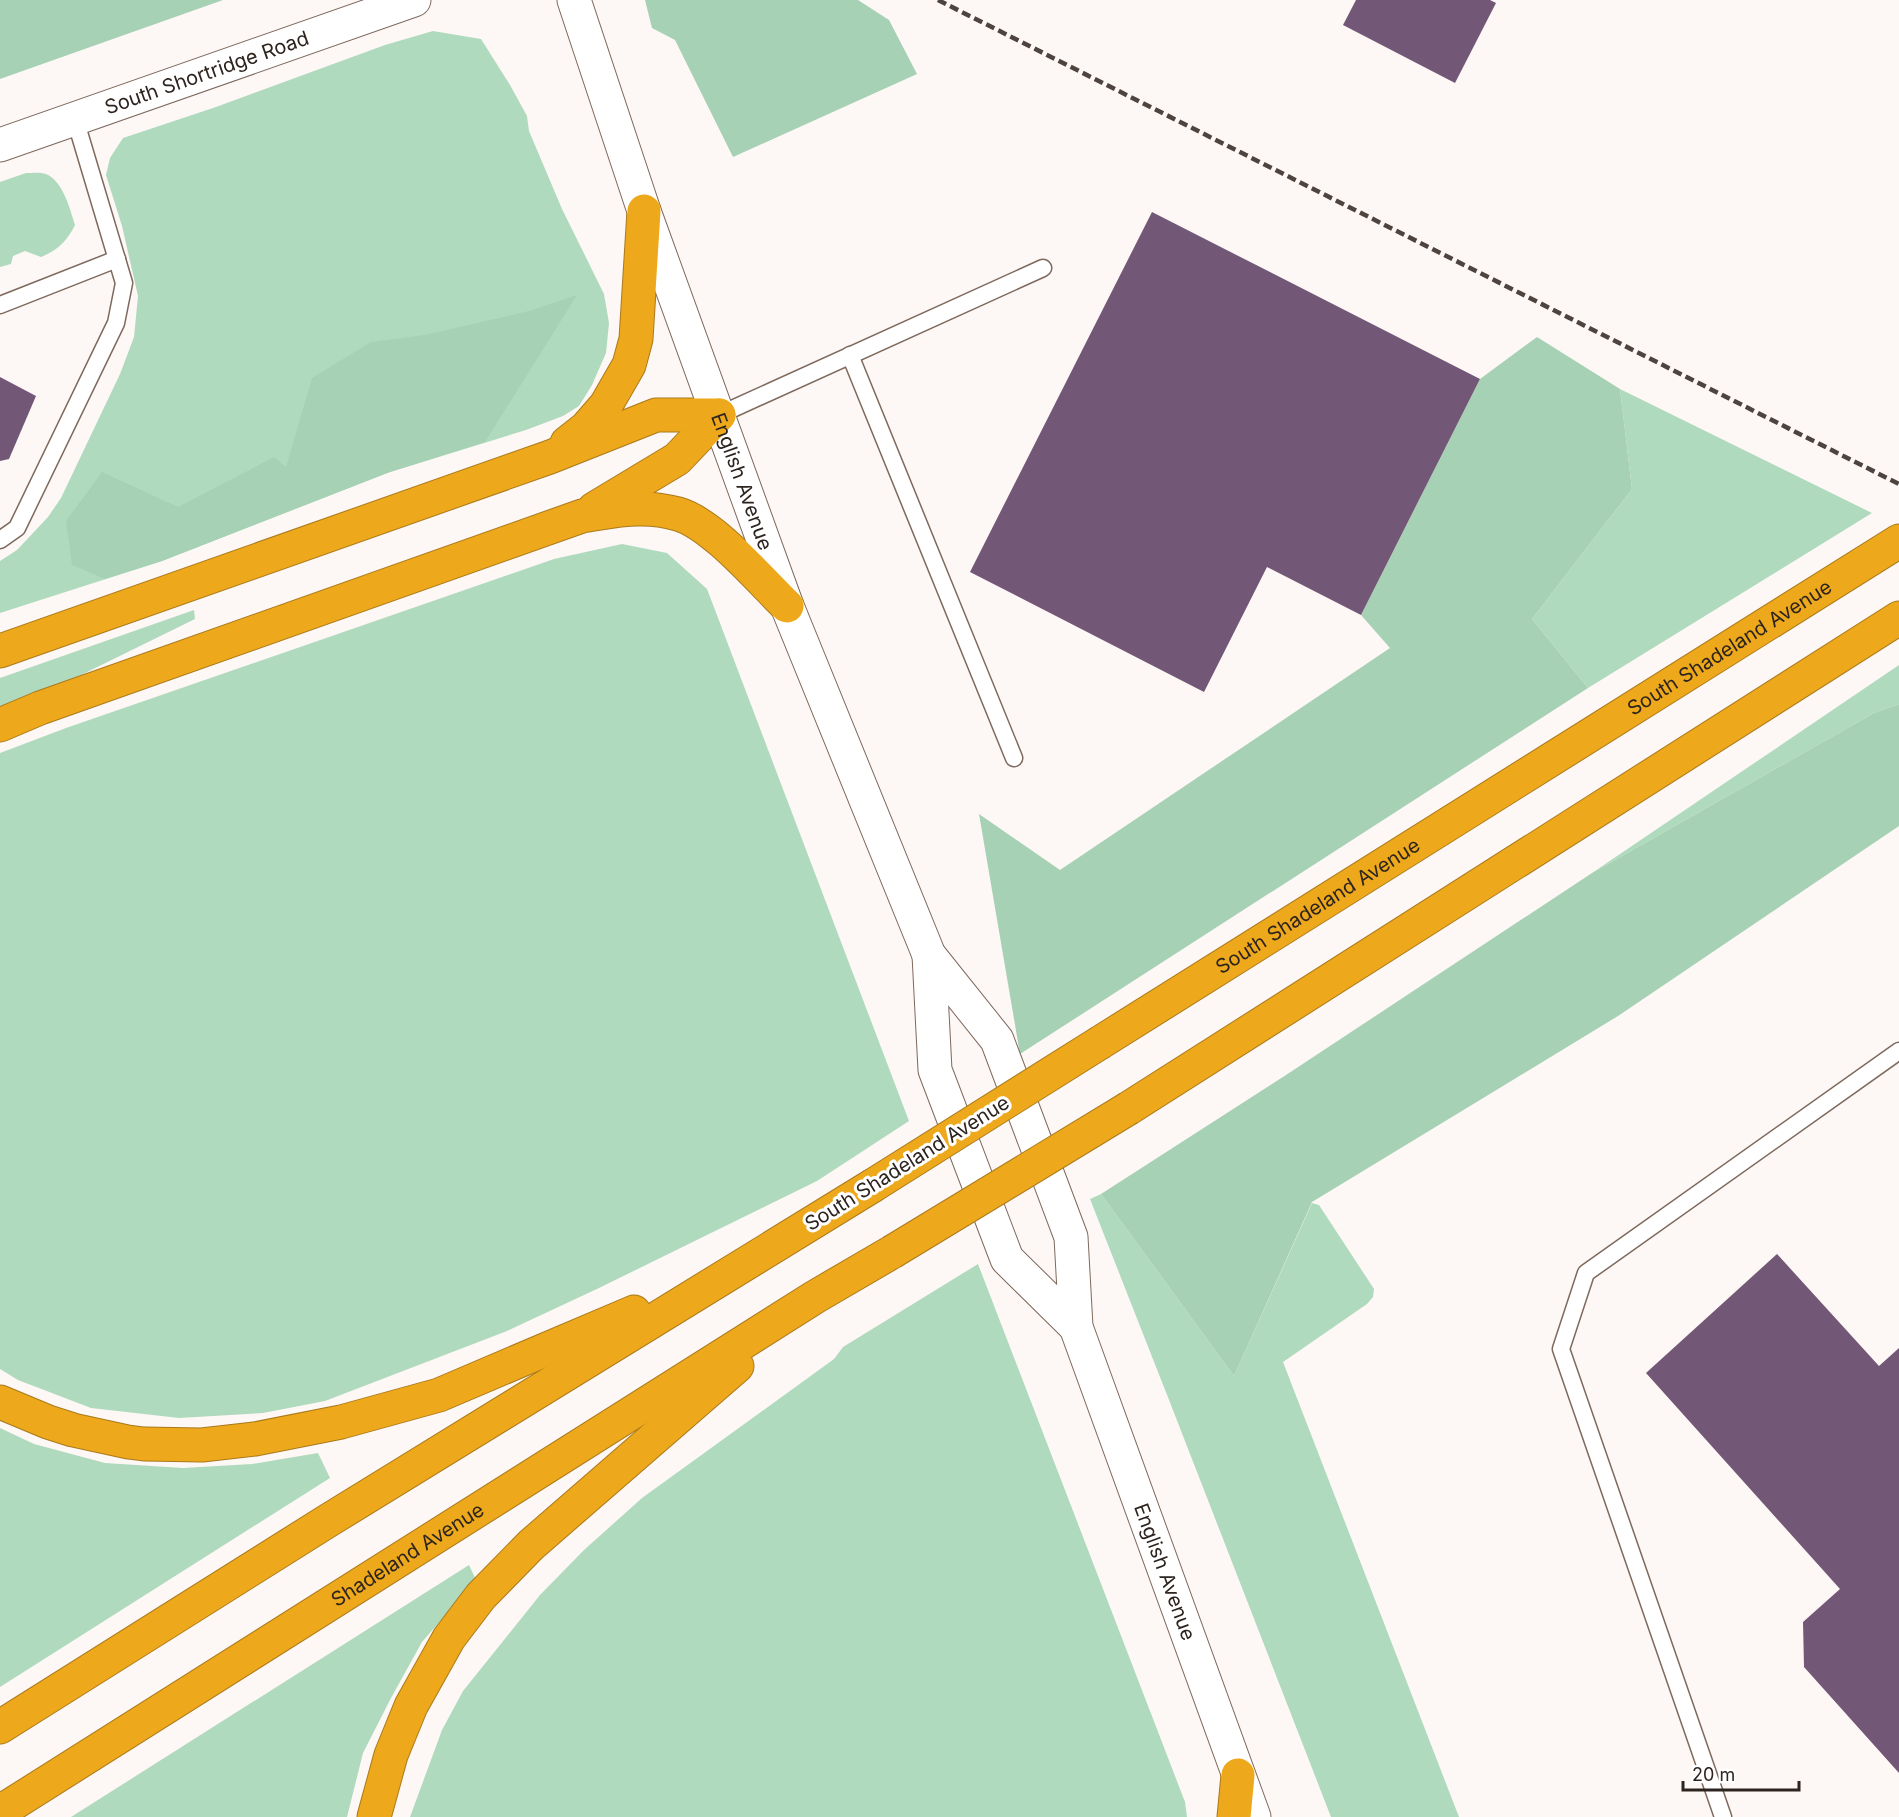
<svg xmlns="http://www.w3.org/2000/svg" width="1899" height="1817" font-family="Inter,sans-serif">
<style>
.green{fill:#b0dabd}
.forest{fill:#a6d1b4}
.building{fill:#735777}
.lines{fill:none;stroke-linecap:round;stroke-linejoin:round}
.service-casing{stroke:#7e695d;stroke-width:19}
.minor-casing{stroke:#7e695d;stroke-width:35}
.tertiary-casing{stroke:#7e695d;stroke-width:35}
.motorway-casing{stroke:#aa7a1c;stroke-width:35}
.service{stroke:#fff;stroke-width:16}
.minor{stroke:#fff;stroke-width:33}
.tertiary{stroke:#fff;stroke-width:33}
.motorway{stroke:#eda81b;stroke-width:33}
.rail{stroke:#4d4440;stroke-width:4.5;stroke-dasharray:9 4.5;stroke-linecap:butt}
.motorway-bridge-casing{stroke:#aa7a1c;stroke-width:35;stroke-linecap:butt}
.motorway-bridge{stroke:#eda81b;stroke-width:33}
.labels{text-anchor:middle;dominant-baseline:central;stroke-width:6;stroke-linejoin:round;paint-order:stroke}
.street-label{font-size:20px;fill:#2d241f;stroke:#fff}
</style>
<rect width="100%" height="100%" fill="#fdf7f5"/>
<g class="green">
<polygon points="433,31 481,39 510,85 527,116 529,131 562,209 604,294 609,323 606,353 592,385 579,406 563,416 526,430 387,473 162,561 0,613 0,561 17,550 48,517 61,498 120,374 134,337 138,296 122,226 106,175 110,158 123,138 216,107 385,45"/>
<path d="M26,173C32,173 40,172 46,174C63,181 70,209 75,225C67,241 58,250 41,257L25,251L13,256L11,264L0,267V182Z"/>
<polygon points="1620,389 1872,513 1588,688 1532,619 1632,489"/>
<polygon points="622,544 667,553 707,589 909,1121 817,1181 599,1288 507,1331 325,1401 263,1413 179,1418 91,1408 18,1380 0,1369 0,753 66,728 554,559"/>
<polygon points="194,610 195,619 79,676 0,708 0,678"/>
<polygon points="1899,665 1899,704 1874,713 1592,873"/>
<polygon points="1101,1194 1234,1376 1312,1203 1319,1205 1374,1289 1373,1297 1367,1304 1283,1362 1459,1817 1331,1817 1171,1405 1090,1199"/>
<polygon points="978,1264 1185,1802 1187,1817 410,1817 442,1730 463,1691 540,1595 584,1550 642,1498 834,1359 843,1347"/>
<polygon points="0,1428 34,1444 105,1463 183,1468 252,1464 318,1453 330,1478 0,1687"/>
<polygon points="469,1565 476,1580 422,1642 391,1698 363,1753 347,1817 71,1817"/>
</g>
<g class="forest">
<polygon points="0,0 223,0 0,79"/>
<polygon points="645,0 858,0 889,20 917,74 733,157 675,40 652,28"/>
<polygon points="577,295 485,442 390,472 162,561 105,579 72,565 66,521 102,472 178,507 274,457 286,467 312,378 371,342 425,335 529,311"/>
<polygon points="1537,337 1620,389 1632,489 1532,619 1588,688 1020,1054 979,814 1060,870 1390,648 1361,615 1480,379"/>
<polygon points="1899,704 1899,826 1618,1016 1312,1202 1234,1376 1101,1194 1286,1075 1592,873 1874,713"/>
</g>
<g class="building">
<polygon points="1356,0 1490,0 1496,3 1455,83 1343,25"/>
<polygon points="1152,212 1480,379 1361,615 1267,567 1204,692 970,572"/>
<polygon points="0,377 36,396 9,459 0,461"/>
<polygon points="1777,1254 1879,1366 1899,1348 1899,1773 1804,1667 1803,1622 1840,1589 1646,1373"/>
</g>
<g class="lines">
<defs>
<g id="service">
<polyline points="0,305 117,259"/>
<polyline points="850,355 1014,758"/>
<polyline points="719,415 1043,268"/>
<polyline points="0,540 17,528 116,323 124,283 75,119"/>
<polyline points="1723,1817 1561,1349 1586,1273 1899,1051"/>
</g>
<g id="minor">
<path id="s1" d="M0,145L414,0"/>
</g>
<g id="tertiary">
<path id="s2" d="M574,0L644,211L787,606L929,955L997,1040L1071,1237L1076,1327L1254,1817"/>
<polyline points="929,955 935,1070 1007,1259 1076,1327"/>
</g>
<g id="motorway">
<polyline points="567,443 586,428 606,405 629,365 636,339 644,211"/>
<polyline points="594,509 677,459 719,415"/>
<polyline points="0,651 550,457 656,415 719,415"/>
<path d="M0,725L40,708L582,516C602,513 622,508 642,509C654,509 667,511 678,514C713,524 760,580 787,606"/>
<path id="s3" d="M1101,1042L1899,541"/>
<polyline points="1129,1108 1899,618"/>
<polyline points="0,1402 48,1422 73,1430 128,1442 144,1444 202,1445 255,1439 341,1422 439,1395 634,1312"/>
<polyline points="0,1727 329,1520 872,1186"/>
<path id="s4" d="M0,1812L815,1297L892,1252"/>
<polyline points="374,1817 391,1755 411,1706 449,1638 481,1596 531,1545 737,1366"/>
<polyline points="1234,1817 1238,1775"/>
</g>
</defs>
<use href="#service" class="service-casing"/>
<use href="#minor" class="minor-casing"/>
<use href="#tertiary" class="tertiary-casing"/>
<use href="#motorway" class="motorway-casing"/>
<use href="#service" class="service"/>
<use href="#minor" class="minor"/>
<use href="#tertiary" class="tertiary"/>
<use href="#motorway" class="motorway"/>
<polyline class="rail" points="938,0 1899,484"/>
<defs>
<g id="motorway-bridge">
<polyline points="872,1186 1101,1042"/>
<polyline points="892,1252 1129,1108"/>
</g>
</defs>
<use href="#motorway-bridge" class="motorway-bridge-casing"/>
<use href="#motorway-bridge" class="motorway-bridge"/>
</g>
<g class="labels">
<g class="street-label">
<text stroke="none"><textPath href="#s1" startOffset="219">South Shortridge Road</textPath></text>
<text stroke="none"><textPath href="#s2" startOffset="510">English Avenue</textPath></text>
<text stroke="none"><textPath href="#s3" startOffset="742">South Shadeland Avenue</textPath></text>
<text stroke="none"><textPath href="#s3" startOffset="256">South Shadeland Avenue</textPath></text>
<text transform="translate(907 1163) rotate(-32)">South Shadeland Avenue</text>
<text stroke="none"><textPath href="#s4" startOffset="482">Shadeland Avenue</textPath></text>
<text stroke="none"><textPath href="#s2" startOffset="1689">English Avenue</textPath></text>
</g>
</g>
<path d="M1683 1781v9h116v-9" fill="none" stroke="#2d241f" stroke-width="3"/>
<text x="1692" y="1781" font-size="18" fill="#2d241f" stroke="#ffffff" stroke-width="4.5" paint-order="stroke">20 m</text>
</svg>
